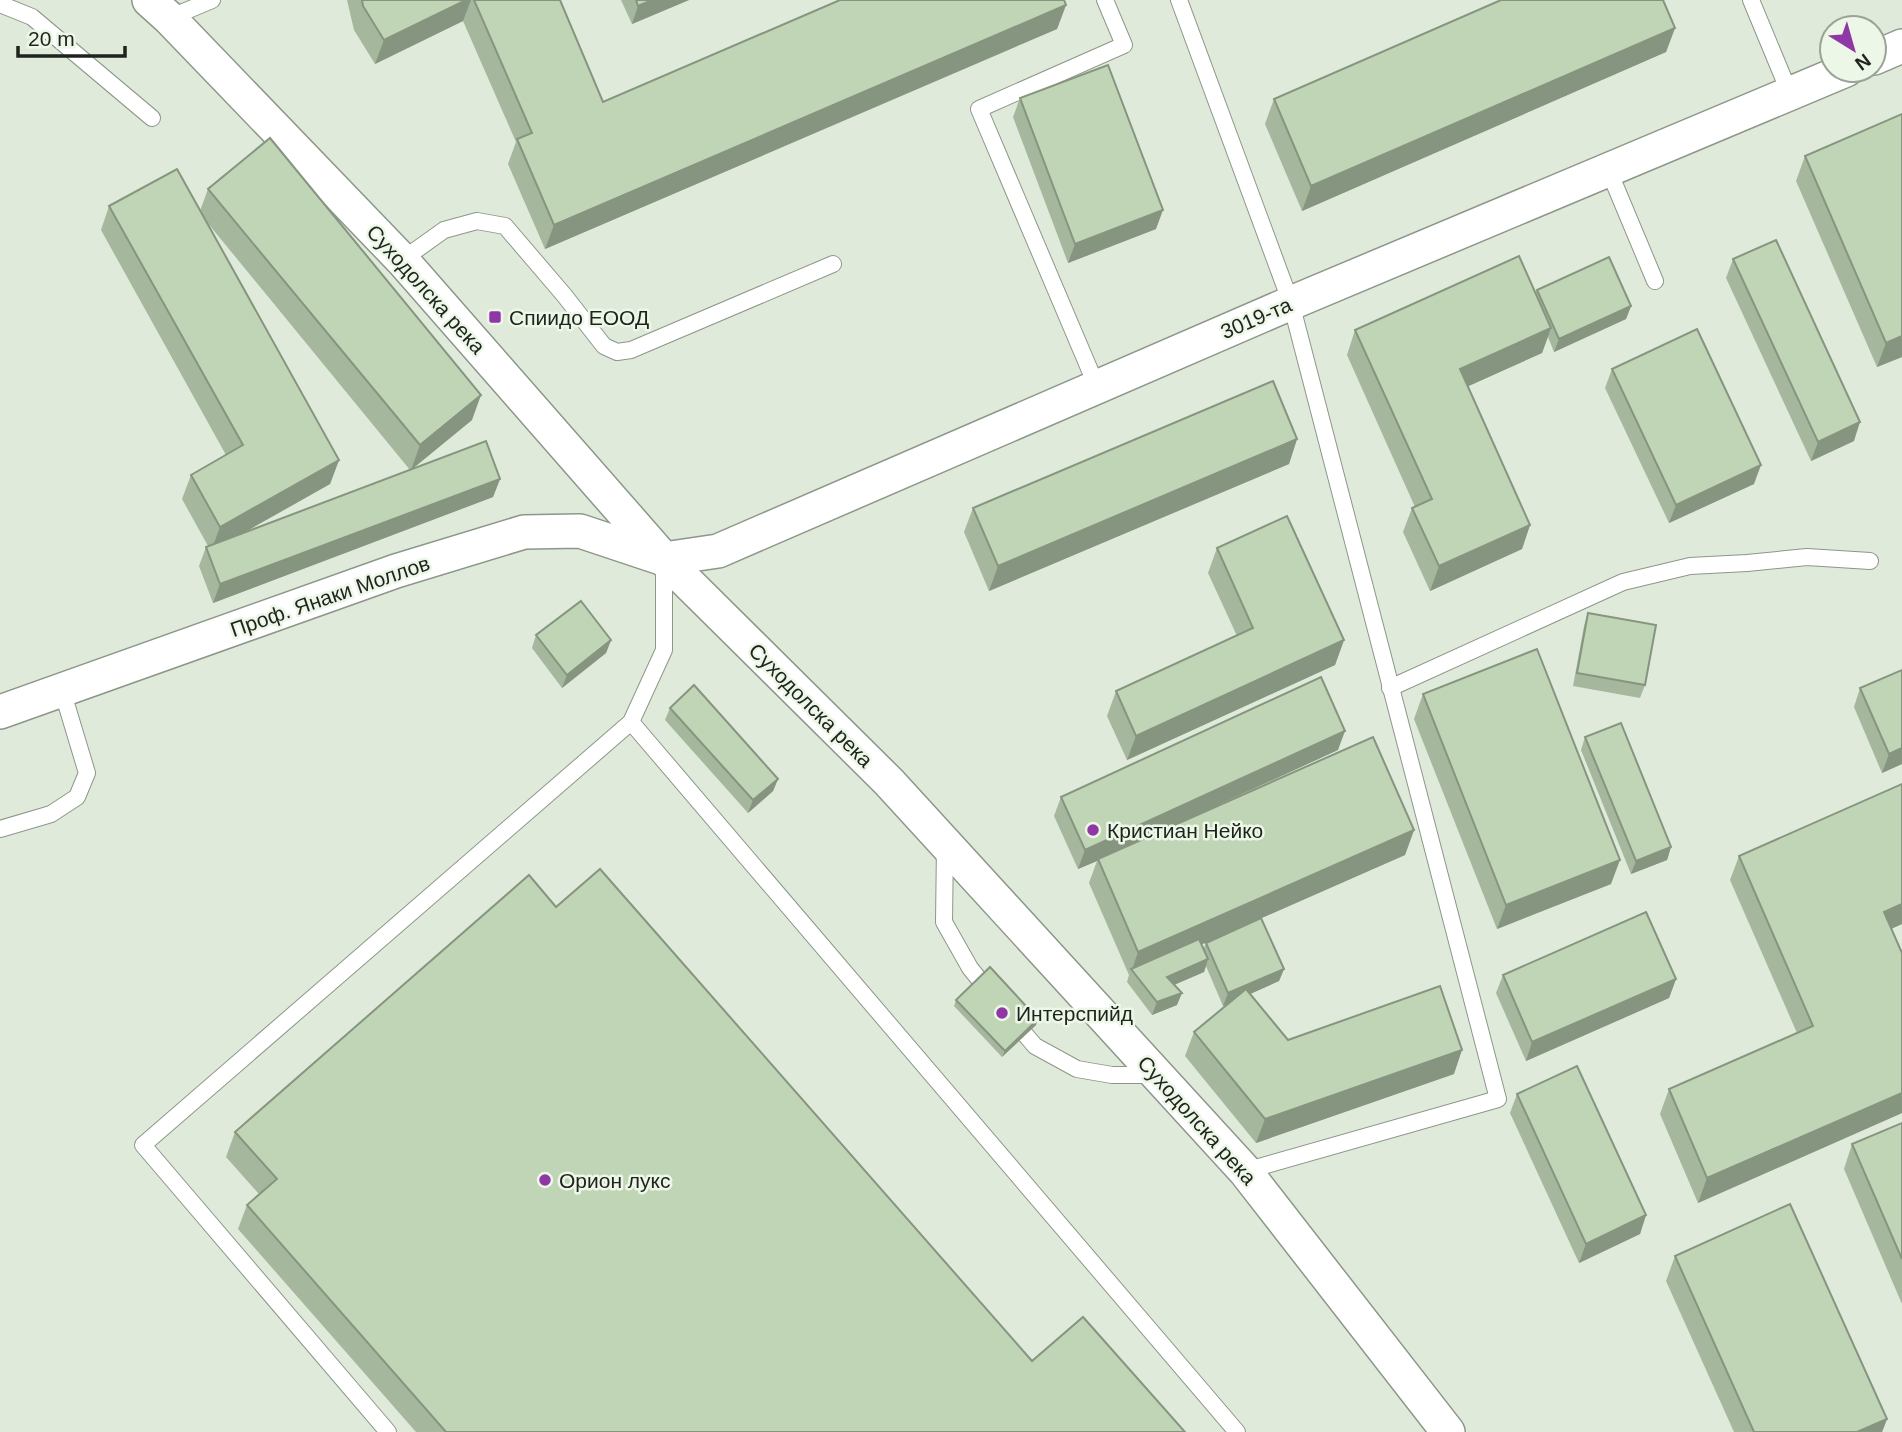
<svg xmlns="http://www.w3.org/2000/svg" width="1902" height="1432" font-family="Arial,sans-serif">
<style>
.lines{fill:none;stroke-linecap:round;stroke-linejoin:round}
.lane-casing{stroke:#8d9789;stroke-width:18}
.street-casing{stroke:#8d9789;stroke-width:36}
.lane{stroke:#fff;stroke-width:16}
.street{stroke:#fff;stroke-width:33}
.wall{fill:#a5b79d;fill-rule:evenodd}
.shaded-wall{fill:#86957f}
.building{fill:#c0d5b6;stroke:#86957f;stroke-width:2}
.poi-dot{fill:#8f38a5;stroke:#edf7e8;stroke-width:2.5}
.labels{text-anchor:middle;dominant-baseline:central;stroke-width:5;stroke-linejoin:round;paint-order:stroke}
.street-label{font-size:21px;fill:#1f231d;stroke:#edf7e8}
.poi-label{font-size:21px;fill:#1f231d;stroke:#edf7e8;text-anchor:start}
</style>
<rect width="100%" height="100%" fill="#dfeadb"/>
<g class="lines">
<defs>
<g id="lane">
<polyline points="1179,0 1291,303 1498,1099 1245,1171"/>
<polyline points="1751,0 1790,94"/>
<polyline points="0,4 32,17 152,118"/>
<polyline points="169,18 212,0"/>
<polyline points="1609,171 1655,281"/>
<polyline points="402,260 444,230 477,221 505,226 564,295 604,346 617,352 631,350 833,264"/>
<polyline points="1097,387 979,109 1124,45 1105,0"/>
<polyline points="1390,688 1623,582 1690,566 1747,563 1807,557 1870,561"/>
<polyline points="631,722 1237,1432"/>
<polyline points="0,829 51,814 77,797 87,773 62,690"/>
<polyline points="945,845 944,922 970,968 991,994"/>
<polyline points="1012,1019 1035,1046 1077,1069 1112,1075 1156,1075"/>
<polyline points="388,1432 143,1145 631,722 664,650 664,562"/>
</g>
<g id="street">
<polyline points="149,0 169,18 402,260 664,559 889,782 1245,1171 1448,1432"/>
<polyline points="1874,58 1902,46"/>
<polyline points="0,712 396,571 524,532 580,531 664,559 718,551 1291,303 1846,70"/>
</g>
</defs>
<use href="#lane" class="lane-casing"/>
<use href="#street" class="street-casing"/>
<use href="#lane" class="lane"/>
<use href="#street" class="street"/>
</g>
<g class="wall">
<polygon points="347,0 560,0 603,102 1066,5 1057,29 545,249 508,164 516,142 463,21 375,64 354,30"/>
<polygon points="621,0 689,0 632,24"/>
<polygon points="1675,28 1666,52 1302,211 1265,124 1274,99"/>
<polygon points="1020,98 1156,229 1068,263 1013,117"/>
<polygon points="1902,114 1902,357 1877,367 1796,181 1805,156"/>
<path d="M208,189L472,420L412,469L500,479L493,497L213,603L199,566L206,547L208,546L182,499L191,475L226,455L101,230L109,206L200,211ZM206,221L410,470L247,531L330,484L339,460Z"/>
<polygon points="1733,259 1854,441 1811,461 1726,278"/>
<polygon points="1537,290 1631,306 1626,319 1554,352 1548,337 1542,353 1468,386 1530,525 1522,549 1430,591 1403,532 1412,508 1415,507 1347,355 1355,330 1535,294"/>
<polygon points="1612,369 1754,484 1669,523 1605,388"/>
<polygon points="1297,439 1289,464 989,591 964,532 973,508"/>
<polygon points="1217,548 1344,640 1335,665 1127,760 1107,716 1116,691 1237,636 1208,573"/>
<polygon points="1588,613 1645,685 1640,698 1573,686 1584,626"/>
<polygon points="536,635 611,640 606,653 562,688 532,648"/>
<polygon points="1902,670 1902,764 1882,773 1854,707 1860,688"/>
<polygon points="1423,694 1611,884 1497,929 1414,719"/>
<polygon points="670,708 778,779 773,791 748,813 665,720"/>
<polygon points="1585,737 1671,847 1667,860 1631,874 1581,750"/>
<path d="M1338,750L1187,819L1414,830L1405,855L1261,918L1284,969L1279,981L1250,994L1288,1040L1454,1074L1256,1143L1185,1056L1194,1032L1227,1004L1223,1006L1206,966L1204,972L1174,985L1177,1005L1152,1015L1127,982L1129,975L1089,883L1097,861L1078,869L1054,816L1061,797ZM1247,924L1206,943L1203,949L1201,944Z"/>
<polygon points="1902,784 1902,924 1891,929 1902,953 1902,1113 1698,1203 1660,1114 1669,1089 1797,1033 1730,880 1739,856"/>
<polygon points="556,907 1032,1361 1185,1432 416,1432 238,1229 247,1205 259,1194 226,1157 235,1132"/>
<polygon points="1503,975 1676,979 1669,998 1526,1061 1496,993"/>
<polygon points="956,1000 1036,1025 1002,1057 954,1006"/>
<polygon points="1517,1094 1646,1215 1640,1234 1579,1263 1510,1113"/>
<polygon points="1902,1123 1902,1304 1844,1169 1852,1144"/>
<polygon points="1675,1256 1887,1419 1882,1432 1734,1432 1666,1281"/>
</g>
<g class="shaded-wall">
<polygon points="466,0 471,0 463,21 375,64 384,40"/>
<polygon points="652,0 689,0 632,24 638,6"/>
<polygon points="1066,5 1057,29 545,249 554,225"/>
<polygon points="1675,28 1666,52 1302,211 1311,186"/>
<polygon points="1163,210 1156,229 1068,263 1075,244"/>
<polygon points="1631,306 1626,319 1554,352 1559,339"/>
<polygon points="1551,328 1542,353 1451,394 1460,369"/>
<polygon points="1902,336 1902,357 1877,367 1886,343"/>
<polygon points="481,395 472,420 411,470 420,445"/>
<polygon points="1860,422 1854,441 1811,461 1818,442"/>
<polygon points="1297,439 1289,464 989,591 998,566"/>
<polygon points="339,460 330,484 211,551 220,527"/>
<polygon points="1761,465 1754,484 1669,523 1676,505"/>
<polygon points="500,479 493,497 213,603 220,584"/>
<polygon points="1530,525 1522,549 1430,591 1439,566"/>
<polygon points="611,640 606,653 562,688 567,675"/>
<polygon points="1344,640 1335,665 1127,760 1136,736"/>
<polygon points="1345,731 1338,750 1098,860 1098,859 1097,861 1078,869 1085,850"/>
<polygon points="1902,748 1902,764 1882,773 1889,754"/>
<polygon points="778,779 773,791 748,813 753,800"/>
<polygon points="1414,830 1405,855 1135,974 1132,970 1138,952"/>
<polygon points="1671,847 1667,860 1631,874 1636,861"/>
<polygon points="1620,860 1611,884 1497,929 1506,905"/>
<polygon points="1902,904 1902,924 1875,936 1884,912"/>
<polygon points="1208,959 1204,972 1162,990 1167,977"/>
<polygon points="1284,969 1279,981 1223,1006 1228,993"/>
<polygon points="1676,979 1669,998 1526,1061 1532,1042"/>
<polygon points="1182,993 1177,1005 1152,1015 1157,1002"/>
<polygon points="1038,1019 1036,1025 1002,1057 1005,1051"/>
<polygon points="1462,1050 1454,1074 1256,1143 1265,1119"/>
<polygon points="1902,1093 1902,1113 1698,1203 1707,1178"/>
<polygon points="1646,1215 1640,1234 1579,1263 1586,1244"/>
<polygon points="1887,1419 1882,1432 1857,1432"/>
</g>
<g class="building">
<polygon points="362,0 466,0 384,40 363,6"/>
<polygon points="474,0 560,0 603,102 840,0 1064,0 1066,5 554,225 517,139 532,133"/>
<polygon points="636,0 652,0 638,6"/>
<polygon points="1501,0 1663,0 1675,28 1311,186 1274,99"/>
<polygon points="1108,65 1163,210 1075,244 1020,98"/>
<polygon points="1902,114 1902,336 1886,343 1805,156"/>
<polygon points="270,138 481,395 420,445 208,189"/>
<polygon points="177,169 339,460 220,527 191,475 243,445 109,206"/>
<polygon points="1776,240 1860,422 1818,442 1733,259"/>
<polygon points="1519,256 1551,328 1460,369 1530,525 1439,566 1412,508 1432,499 1355,330"/>
<polygon points="1609,257 1631,306 1559,339 1537,290"/>
<polygon points="1697,329 1761,465 1676,505 1612,369"/>
<polygon points="1273,381 1297,439 998,566 973,508"/>
<polygon points="486,441 500,479 220,584 206,547"/>
<polygon points="1287,516 1344,640 1136,736 1116,691 1253,628 1217,548"/>
<polygon points="581,601 611,640 567,675 536,635"/>
<polygon points="1588,613 1656,625 1645,685 1577,673"/>
<polygon points="1537,649 1620,860 1506,905 1423,694"/>
<polygon points="1902,670 1902,748 1889,754 1860,688"/>
<polygon points="1321,677 1345,731 1085,850 1061,797"/>
<polygon points="694,685 778,779 753,800 670,708"/>
<polygon points="1621,723 1671,847 1636,861 1585,737"/>
<polygon points="1373,737 1414,830 1138,952 1098,859"/>
<polygon points="1902,784 1902,904 1884,912 1902,953 1902,1093 1707,1178 1669,1089 1813,1026 1739,856"/>
<polygon points="600,869 1032,1361 1083,1317 1185,1432 446,1432 247,1205 277,1179 235,1132 529,875 556,907"/>
<polygon points="1646,912 1676,979 1532,1042 1503,975"/>
<polygon points="1261,918 1284,969 1228,993 1206,943"/>
<polygon points="1199,939 1208,959 1167,977 1182,993 1157,1002 1131,969"/>
<polygon points="990,967 1038,1019 1005,1051 956,1000"/>
<polygon points="1440,986 1462,1050 1265,1119 1194,1032 1246,989 1288,1040"/>
<polygon points="1577,1066 1646,1215 1586,1244 1517,1094"/>
<polygon points="1902,1123 1902,1259 1852,1144"/>
<polygon points="1790,1204 1887,1419 1857,1432 1754,1432 1675,1256"/>
</g>
<g class="poi-dot">
<rect x="488" y="310" width="14" height="14" rx="3.5"/>
<circle cx="1093" cy="830" r="7"/>
<circle cx="1002" cy="1013" r="7"/>
<circle cx="545" cy="1180" r="7"/>
</g>
<g class="labels">
<g class="street-label">
<text transform="translate(426 289) rotate(48)">Суходолска река</text>
<text transform="translate(1256 318) rotate(-23)">3019-та</text>
<text transform="translate(330 596) rotate(-19)">Проф. Янаки Моллов</text>
<text transform="translate(811 705) rotate(45)">Суходолска река</text>
<text transform="translate(1197 1120) rotate(48)">Суходолска река</text>
</g>
<g class="poi-label">
<text x="509" y="317">Спиидо ЕООД</text>
<text x="1107" y="830">Кристиан Нейко</text>
<text x="1016" y="1013">Интерспийд</text>
<text x="559" y="1180">Орион лукс</text>
</g>
</g>
<g transform="translate(1853 49) rotate(143)"><circle r="33" fill="#edf7e8" stroke="#9ba297" stroke-width="2"/>
<path d="M0-5L12 26L0 18L-12 26Z" fill="#8f38a5"/>
<text y="-10" font-size="19" font-weight="bold" text-anchor="middle" fill="#1f231d">N</text>
</g>
<path d="M18 46v10h107v-10" fill="none" stroke="#1f231d" stroke-width="3.5"/>
<text x="28" y="46" font-size="21" fill="#1f231d" stroke="#edf7e8" stroke-width="5" paint-order="stroke">20 m</text>
</svg>
